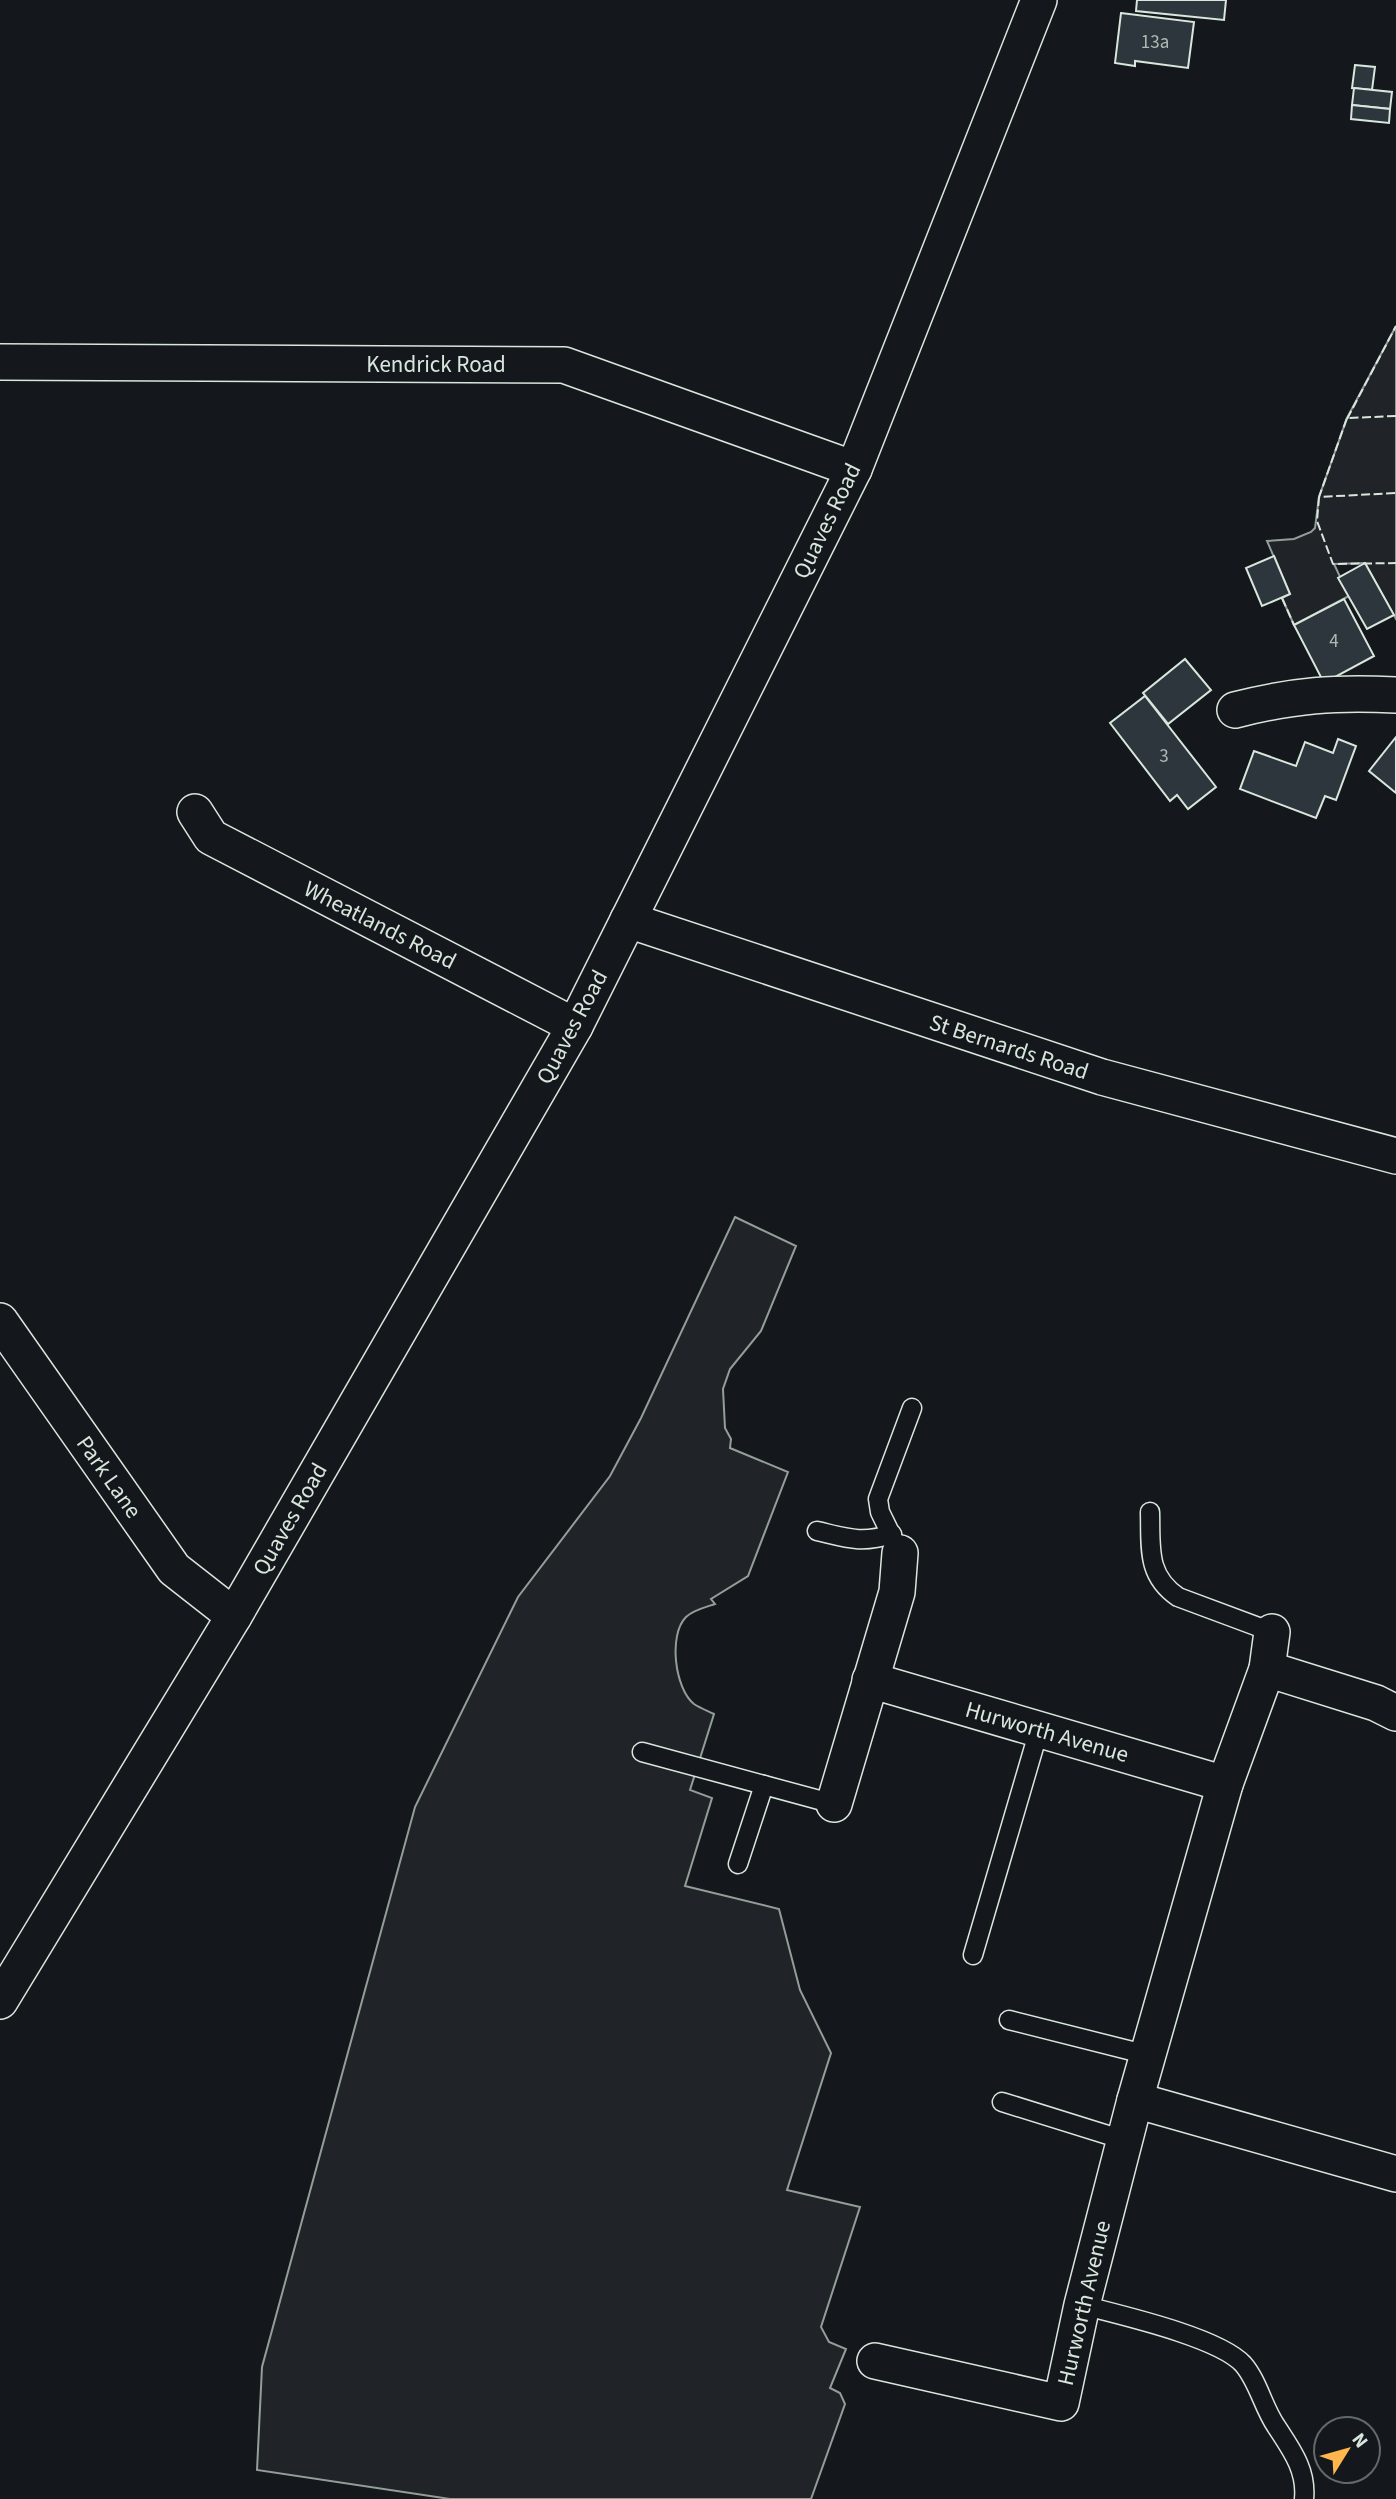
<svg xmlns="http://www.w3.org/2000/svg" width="1396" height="2499" font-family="'Source Sans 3',sans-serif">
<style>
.green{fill:#202428;stroke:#939e99;stroke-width:2}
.building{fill:#2c363c;stroke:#d8e6dc;stroke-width:2}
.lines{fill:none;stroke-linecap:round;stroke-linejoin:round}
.lane-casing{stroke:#d8e6dc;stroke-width:21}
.street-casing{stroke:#d8e6dc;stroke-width:38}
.lane{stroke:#14181c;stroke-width:18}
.street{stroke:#14181c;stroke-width:35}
.fence{stroke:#d8e6dc;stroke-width:2;stroke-dasharray:9 3.5;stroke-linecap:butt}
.labels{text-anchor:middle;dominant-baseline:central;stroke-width:5;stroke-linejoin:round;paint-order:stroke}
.number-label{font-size:19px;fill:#adbab4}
.street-label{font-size:23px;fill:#d8e6dc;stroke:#14181c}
</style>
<rect width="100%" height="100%" fill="#14181c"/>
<g class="green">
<polygon points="1396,326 1396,619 1365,563 1334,564 1349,596 1294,625 1282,598 1290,594 1267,541 1294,539 1311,532 1315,528 1319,497 1347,418"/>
<path d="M735,1217L796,1246L761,1331L730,1369L723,1389L725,1428L731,1439L730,1448L788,1472L748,1576L711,1599L715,1604C706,1607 693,1610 686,1617C668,1635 675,1689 694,1704C700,1708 708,1711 714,1714L690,1790L712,1798L685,1886L779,1909L800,1990L831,2053L787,2190L860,2207L821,2327L829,2342L846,2349L830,2388L840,2393L845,2404L811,2499H450L257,2470L262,2367L415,1807L518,1597L610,1476L641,1418Z"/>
</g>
<g class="building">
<polygon points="1137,0 1226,0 1224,20 1136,11"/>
<polygon points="1121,13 1194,22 1188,68 1135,61 1135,66 1115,63"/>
<polygon points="1355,65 1375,67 1372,90 1352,88"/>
<polygon points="1354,88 1392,92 1390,109 1352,105"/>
<polygon points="1352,105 1390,109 1389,123 1351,119"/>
<polygon points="1274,556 1290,594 1262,606 1246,568"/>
<polygon points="1365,563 1394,615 1367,629 1338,578"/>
<polygon points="1344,599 1374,656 1324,683 1294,625"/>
<polygon points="1185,659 1211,690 1168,724 1143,693"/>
<polygon points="1145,696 1216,787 1188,809 1177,795 1170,801 1110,723"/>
<polygon points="1396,737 1396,793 1369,771"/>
<polygon points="1338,739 1356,746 1336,800 1325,796 1316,818 1240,789 1254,751 1296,766 1305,742 1333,753"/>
</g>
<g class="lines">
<defs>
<g id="lane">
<path d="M1150,1512C1151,1547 1146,1575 1178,1597L1272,1632"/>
<path d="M817,1531C847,1538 861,1544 892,1534"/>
<polyline points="900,1553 880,1512 878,1499 912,1408"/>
<polyline points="642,1752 834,1804"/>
<polyline points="738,1864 764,1785"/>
<polyline points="973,1955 1039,1730"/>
<polyline points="1009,2020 1148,2055"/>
<polyline points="1002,2102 1124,2140"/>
<path d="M1082,2305C1120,2315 1218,2337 1243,2364C1258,2381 1263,2407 1276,2426C1291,2449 1307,2470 1304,2499"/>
</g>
<g id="street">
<polyline points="0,362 564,365 854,469"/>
<path d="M1235,710C1294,695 1335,692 1396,695"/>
<polyline points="195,812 211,837 575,1026"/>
<polyline points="628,920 1102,1077 1396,1156"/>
<polyline points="0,1321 174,1569 234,1616"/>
<polyline points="1267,1669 1376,1703 1396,1713"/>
<polyline points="870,1680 1225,1784"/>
<polyline points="834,1804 897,1592 900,1553"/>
<polyline points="0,2001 234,1616 575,1026 854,469 1039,0"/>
<polyline points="1135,2100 1396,2174"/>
<polyline points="875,2361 1061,2403 1082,2305 1135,2100 1225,1784 1267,1669 1272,1632"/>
</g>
</defs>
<use href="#lane" class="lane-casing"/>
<use href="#street" class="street-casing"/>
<use href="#lane" class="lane"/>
<use href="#street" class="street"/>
<g class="fence">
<polyline points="1396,416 1347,418 1319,497 1396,493"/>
<polyline points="1347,419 1396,326"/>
<polyline points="1319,497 1317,521 1333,564 1396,563"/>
<polyline points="1282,598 1294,625"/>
</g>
</g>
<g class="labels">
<g class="number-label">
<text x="1155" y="42">13a</text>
<text x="1334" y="641">4</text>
<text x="1164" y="756">3</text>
</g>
<g class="street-label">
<text x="436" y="364">Kendrick Road</text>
<text transform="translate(827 521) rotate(-64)">Quaves Road</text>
<text transform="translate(380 925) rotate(27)">Wheatlands Road</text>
<text transform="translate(572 1027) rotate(-62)">Quaves Road</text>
<text transform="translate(1009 1047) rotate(18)">St Bernards Road</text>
<text transform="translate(109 1477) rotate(55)">Park Lane</text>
<text transform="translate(290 1519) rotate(-60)">Quaves Road</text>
<text transform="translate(1047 1732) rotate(16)">Hurworth Avenue</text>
<text transform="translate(1084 2303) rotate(-77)">Hurworth Avenue</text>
</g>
</g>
<g transform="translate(1347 2450) rotate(53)"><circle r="33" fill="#14181c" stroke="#626a69" stroke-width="2"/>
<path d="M0-5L12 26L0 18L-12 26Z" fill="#ffb74d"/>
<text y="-10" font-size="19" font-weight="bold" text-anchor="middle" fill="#d8e6dc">N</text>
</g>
</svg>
